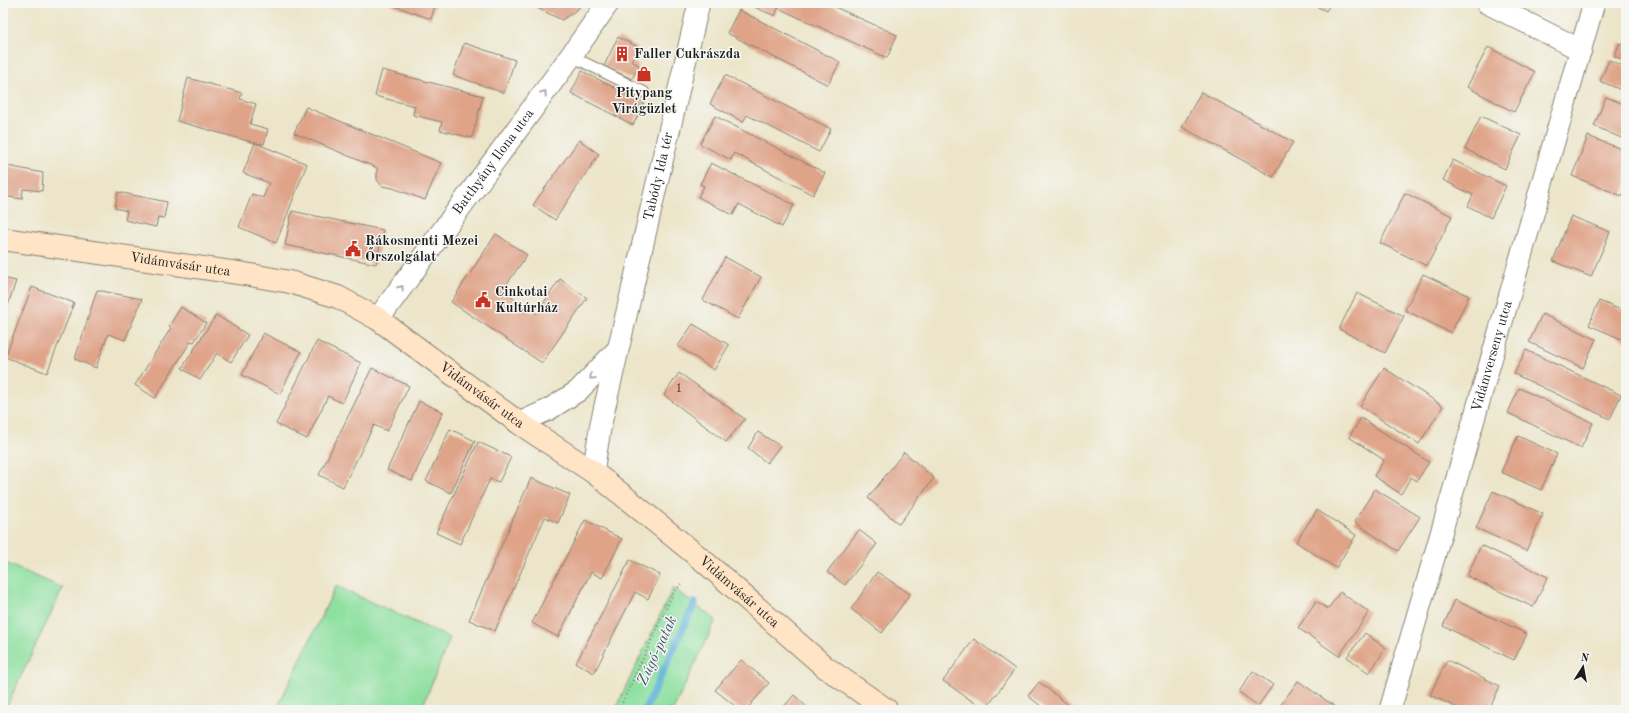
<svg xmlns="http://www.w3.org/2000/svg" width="1629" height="713" font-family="'Old Standard TT',serif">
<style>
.green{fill:#8ee0a0;stroke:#557e5e}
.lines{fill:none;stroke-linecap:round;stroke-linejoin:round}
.stream{stroke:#5cb0d8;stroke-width:7}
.building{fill:#dfa388}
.service-casing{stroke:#848072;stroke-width:12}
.minor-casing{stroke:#848072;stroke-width:23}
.tertiary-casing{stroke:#848072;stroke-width:24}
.secondary-casing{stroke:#848072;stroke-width:24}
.path{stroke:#848072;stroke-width:2.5;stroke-dasharray:1 3;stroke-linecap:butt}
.service{stroke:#fff;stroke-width:10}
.minor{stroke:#fff;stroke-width:21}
.tertiary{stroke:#fff;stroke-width:22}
.secondary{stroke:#ffe4c6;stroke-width:22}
.oneway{stroke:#999}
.labels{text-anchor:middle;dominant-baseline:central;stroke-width:3;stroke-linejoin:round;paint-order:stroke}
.number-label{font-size:12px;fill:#4d3e37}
.poi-label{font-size:14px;font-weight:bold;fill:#1c1c1c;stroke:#f6f6f2;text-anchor:start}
.street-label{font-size:14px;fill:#1c1c1c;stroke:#f6f6f2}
.water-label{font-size:15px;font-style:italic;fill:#365767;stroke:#f6f6f2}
</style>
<rect width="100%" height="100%" fill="#f6f6f2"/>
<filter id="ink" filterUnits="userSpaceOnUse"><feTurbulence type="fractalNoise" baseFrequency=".025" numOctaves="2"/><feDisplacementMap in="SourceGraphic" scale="8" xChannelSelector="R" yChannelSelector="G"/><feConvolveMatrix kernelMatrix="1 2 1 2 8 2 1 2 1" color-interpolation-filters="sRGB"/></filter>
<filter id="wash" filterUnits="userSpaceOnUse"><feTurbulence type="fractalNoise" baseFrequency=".012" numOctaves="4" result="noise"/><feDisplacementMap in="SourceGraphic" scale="16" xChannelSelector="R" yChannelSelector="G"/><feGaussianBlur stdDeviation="0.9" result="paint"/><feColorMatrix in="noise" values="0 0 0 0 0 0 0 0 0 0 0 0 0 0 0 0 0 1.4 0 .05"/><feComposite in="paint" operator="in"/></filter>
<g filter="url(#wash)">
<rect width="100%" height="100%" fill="#ece5c9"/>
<g class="green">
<polygon points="3,562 63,588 5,710 3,710"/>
<polygon points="336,586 450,638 421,710 276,710"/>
<polygon points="673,588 716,620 673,710 615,710"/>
</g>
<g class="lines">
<polyline class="stream" points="645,710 695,603"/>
</g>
<g id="blocks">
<g class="building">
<polygon points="386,3 436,3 431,19"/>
<polygon points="529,3 581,3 579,8 562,20 529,4"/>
<polygon points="745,3 826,3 897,35 887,58 778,8 775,16"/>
<polygon points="1310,3 1331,3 1326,11"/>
<polygon points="739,10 840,62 828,85 727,33"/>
<polygon points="618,37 638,47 631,61 639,65 632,79 604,66"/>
<polygon points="464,43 515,60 504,93 453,75"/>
<polygon points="1620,43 1626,45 1626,61 1614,56"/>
<polygon points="1488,47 1535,72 1514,112 1467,87"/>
<polygon points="1609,60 1626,67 1626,92 1600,81"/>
<polygon points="382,70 483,96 472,138 440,130 442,122 413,115 415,106 375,96"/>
<polygon points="582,71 644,103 633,125 571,93"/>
<polygon points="725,75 831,129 819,152 747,115 743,122 710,104"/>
<polygon points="188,78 242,93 240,99 256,104 250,124 268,129 264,144 255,143 177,121"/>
<polygon points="1201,92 1293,142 1273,177 1182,127"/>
<polygon points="1606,97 1626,105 1626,140 1594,126"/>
<polygon points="306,107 441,163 425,200 393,188 382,186 377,180 377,168 294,133"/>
<polygon points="715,116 825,173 813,195 734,153 731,160 700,144"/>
<polygon points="1481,116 1521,135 1505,169 1465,149"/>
<polygon points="1588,136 1626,151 1626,187 1622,196 1572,176"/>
<polygon points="579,140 599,154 555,220 533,205"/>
<polygon points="255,143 307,164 276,243 239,227 252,194 263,198 269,183 243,173"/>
<polygon points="1453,160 1506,186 1491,218 1468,206 1473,195 1443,180"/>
<polygon points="711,163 794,205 782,227 739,204 733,215 698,197 704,186 700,184"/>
<polygon points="3,165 43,173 42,191 23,189 22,199 3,196"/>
<polygon points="118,192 167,202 164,218 158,217 156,227 125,220 127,211 115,208"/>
<polygon points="1405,193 1452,216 1427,266 1380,243"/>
<polygon points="292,211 383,230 376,264 285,245"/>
<polygon points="1571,216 1610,232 1591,277 1553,261"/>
<polygon points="496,234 527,255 502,291 536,314 560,279 587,298 542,363 451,302"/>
<polygon points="725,257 761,277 738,319 703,300"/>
<polygon points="1423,274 1469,296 1451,333 1405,310"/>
<polygon points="3,278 16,281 3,320"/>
<polygon points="32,287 74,303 47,373 5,357"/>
<polygon points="97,290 142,299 125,340 108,334 96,368 75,359"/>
<polygon points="1357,293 1404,316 1385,353 1339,329"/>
<polygon points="1599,301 1626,312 1626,341 1589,325"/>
<polygon points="181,307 206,323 194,342 191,341 155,398 135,385 171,328 169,326"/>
<polygon points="1542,314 1596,339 1583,368 1529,342"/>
<polygon points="216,315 248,335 231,362 217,353 200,380 182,368"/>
<polygon points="693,324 729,345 714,370 678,346"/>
<polygon points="263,333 301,352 280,394 242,375"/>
<polygon points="317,341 361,363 342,403 328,396 307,439 276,424"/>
<polygon points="1526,350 1621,395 1610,419 1514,374"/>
<polygon points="372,368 409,386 387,431 374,425 343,487 319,475"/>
<polygon points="1384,368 1443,406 1419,444 1360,406"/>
<polygon points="679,373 745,419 726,442 664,395"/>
<polygon points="1519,388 1593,423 1581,448 1508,413"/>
<polygon points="419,401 443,412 412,481 387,470"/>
<polygon points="1361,418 1429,462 1417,481 1411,477 1401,494 1374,476 1384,460 1349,437"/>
<polygon points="450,429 475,441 451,493 426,481"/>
<polygon points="758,432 780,446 767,463 748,448"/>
<polygon points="1518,436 1557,454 1541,490 1501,472"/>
<polygon points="478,442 511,457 499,482 490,479 460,544 436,533"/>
<polygon points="904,452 934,478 899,524 868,498"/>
<polygon points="531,478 570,495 558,523 545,517 495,631 469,620"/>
<polygon points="1375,489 1420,517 1398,551 1354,522"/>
<polygon points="1493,491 1543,514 1526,551 1476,528"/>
<polygon points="1317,510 1356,535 1336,568 1296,542"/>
<polygon points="585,520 622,539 602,578 591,572 558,637 532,623"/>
<polygon points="859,530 877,544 845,585 827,572"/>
<polygon points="1481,545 1548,577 1533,607 1467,576"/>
<polygon points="630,560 660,575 648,599 635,592 594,673 576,663"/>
<polygon points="877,572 910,594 882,633 851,609"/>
<polygon points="1340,592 1369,612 1339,656 1298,628 1316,601 1328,609"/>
<polygon points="1455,600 1527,634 1514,660 1443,626"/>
<polygon points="1365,633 1386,648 1369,673 1347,657"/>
<polygon points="974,639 1015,669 985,710 943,681"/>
<polygon points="741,660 769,683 746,710 740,710 715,690"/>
<polygon points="1447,660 1500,686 1489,710 1462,710 1430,695"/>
<polygon points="1253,671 1273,685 1258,706 1239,692"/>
<polygon points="1298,681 1340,710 1277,710"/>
<polygon points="1039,682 1075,710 1046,710 1028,696"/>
<polygon points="794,695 810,710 781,710"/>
</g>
</g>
</g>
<g filter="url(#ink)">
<use href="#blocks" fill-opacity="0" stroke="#848072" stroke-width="1"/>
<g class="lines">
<defs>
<polyline id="service" points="571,56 644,92"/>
<g id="minor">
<polyline points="1487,3 1581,50"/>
<polyline points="519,423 548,410 578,391 618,349"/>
<path id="s1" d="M593,472L601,423L699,3"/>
<path id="s2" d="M1390,710L1594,3"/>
</g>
<g id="tertiary">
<path id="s3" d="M378,319L571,56L608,3"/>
</g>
<g id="secondary">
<path id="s4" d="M3,239L245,274L290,282L338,297L378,319L519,423L593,472L620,493L706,563L825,667L887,710"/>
</g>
</defs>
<use href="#service" class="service-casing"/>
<use href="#minor" class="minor-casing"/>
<use href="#tertiary" class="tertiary-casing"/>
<use href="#secondary" class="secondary-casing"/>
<polyline class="path" points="619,710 672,595 682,583"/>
<use href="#service" class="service"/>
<use href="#minor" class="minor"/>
<use href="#tertiary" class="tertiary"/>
<use href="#secondary" class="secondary"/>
</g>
<defs><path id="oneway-chevron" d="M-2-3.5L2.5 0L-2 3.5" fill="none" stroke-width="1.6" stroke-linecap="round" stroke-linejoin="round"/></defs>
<g class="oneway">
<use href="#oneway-chevron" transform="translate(544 93) rotate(-54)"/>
<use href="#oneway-chevron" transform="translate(401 288) rotate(-54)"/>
<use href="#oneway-chevron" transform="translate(592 377) rotate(134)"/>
</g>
</g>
<defs>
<symbol id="building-bare" viewBox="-9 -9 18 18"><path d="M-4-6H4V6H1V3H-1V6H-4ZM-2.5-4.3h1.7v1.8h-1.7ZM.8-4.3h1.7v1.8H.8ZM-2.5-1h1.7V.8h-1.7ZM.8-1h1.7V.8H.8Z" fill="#c8321e" stroke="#f6f6f2" stroke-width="2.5" paint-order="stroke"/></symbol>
<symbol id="shop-bare" viewBox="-9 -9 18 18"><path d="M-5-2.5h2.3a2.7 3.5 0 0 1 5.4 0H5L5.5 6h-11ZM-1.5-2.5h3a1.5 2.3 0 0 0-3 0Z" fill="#c8321e" stroke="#f6f6f2" stroke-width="2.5" paint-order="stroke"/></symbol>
<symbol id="civic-bare" viewBox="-9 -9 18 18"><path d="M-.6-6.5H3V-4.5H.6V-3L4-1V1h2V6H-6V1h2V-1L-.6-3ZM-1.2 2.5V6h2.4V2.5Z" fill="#c8321e" stroke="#f6f6f2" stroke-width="2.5" paint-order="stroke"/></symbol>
</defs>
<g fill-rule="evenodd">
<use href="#building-bare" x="611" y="43" width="22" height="22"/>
<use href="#shop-bare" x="633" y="63" width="22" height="22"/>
<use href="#civic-bare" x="342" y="238" width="22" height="22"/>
<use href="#civic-bare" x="472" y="289" width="22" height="22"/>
</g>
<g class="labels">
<g class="number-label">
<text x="679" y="389">1</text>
</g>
<g class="poi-label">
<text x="634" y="54">Faller Cukrászda</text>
<text x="644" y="93" text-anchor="middle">Pitypang<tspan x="644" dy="16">Virágüzlet</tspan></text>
<text x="365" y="241">Rákosmenti Mezei<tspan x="365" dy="16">Őrszolgálat</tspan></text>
<text x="495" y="292">Cinkotai<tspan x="495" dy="16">Kultúrház</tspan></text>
</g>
<g class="street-label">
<text stroke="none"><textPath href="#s3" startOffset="195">Batthyány Ilona utca</textPath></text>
<text stroke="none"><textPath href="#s1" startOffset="303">Tabódy Ida tér</textPath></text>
<text stroke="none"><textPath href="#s4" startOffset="179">Vidámvásár utca</textPath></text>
<text stroke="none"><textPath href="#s2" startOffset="368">Vidámverseny utca</textPath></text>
<text stroke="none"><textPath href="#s4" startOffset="515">Vidámvásár utca</textPath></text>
<text stroke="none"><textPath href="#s4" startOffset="839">Vidámvásár utca</textPath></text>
</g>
<g class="water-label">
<text transform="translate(658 651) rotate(-65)">Zúgó-patak</text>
</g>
</g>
<rect width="1629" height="713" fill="none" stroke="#f6f6f2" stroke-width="16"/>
<g transform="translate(1583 667) rotate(11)" stroke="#f6f6f2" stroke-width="3" paint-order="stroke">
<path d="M0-3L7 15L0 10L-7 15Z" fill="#1c1c1c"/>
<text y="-6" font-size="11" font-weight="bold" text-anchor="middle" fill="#1c1c1c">N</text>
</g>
</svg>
